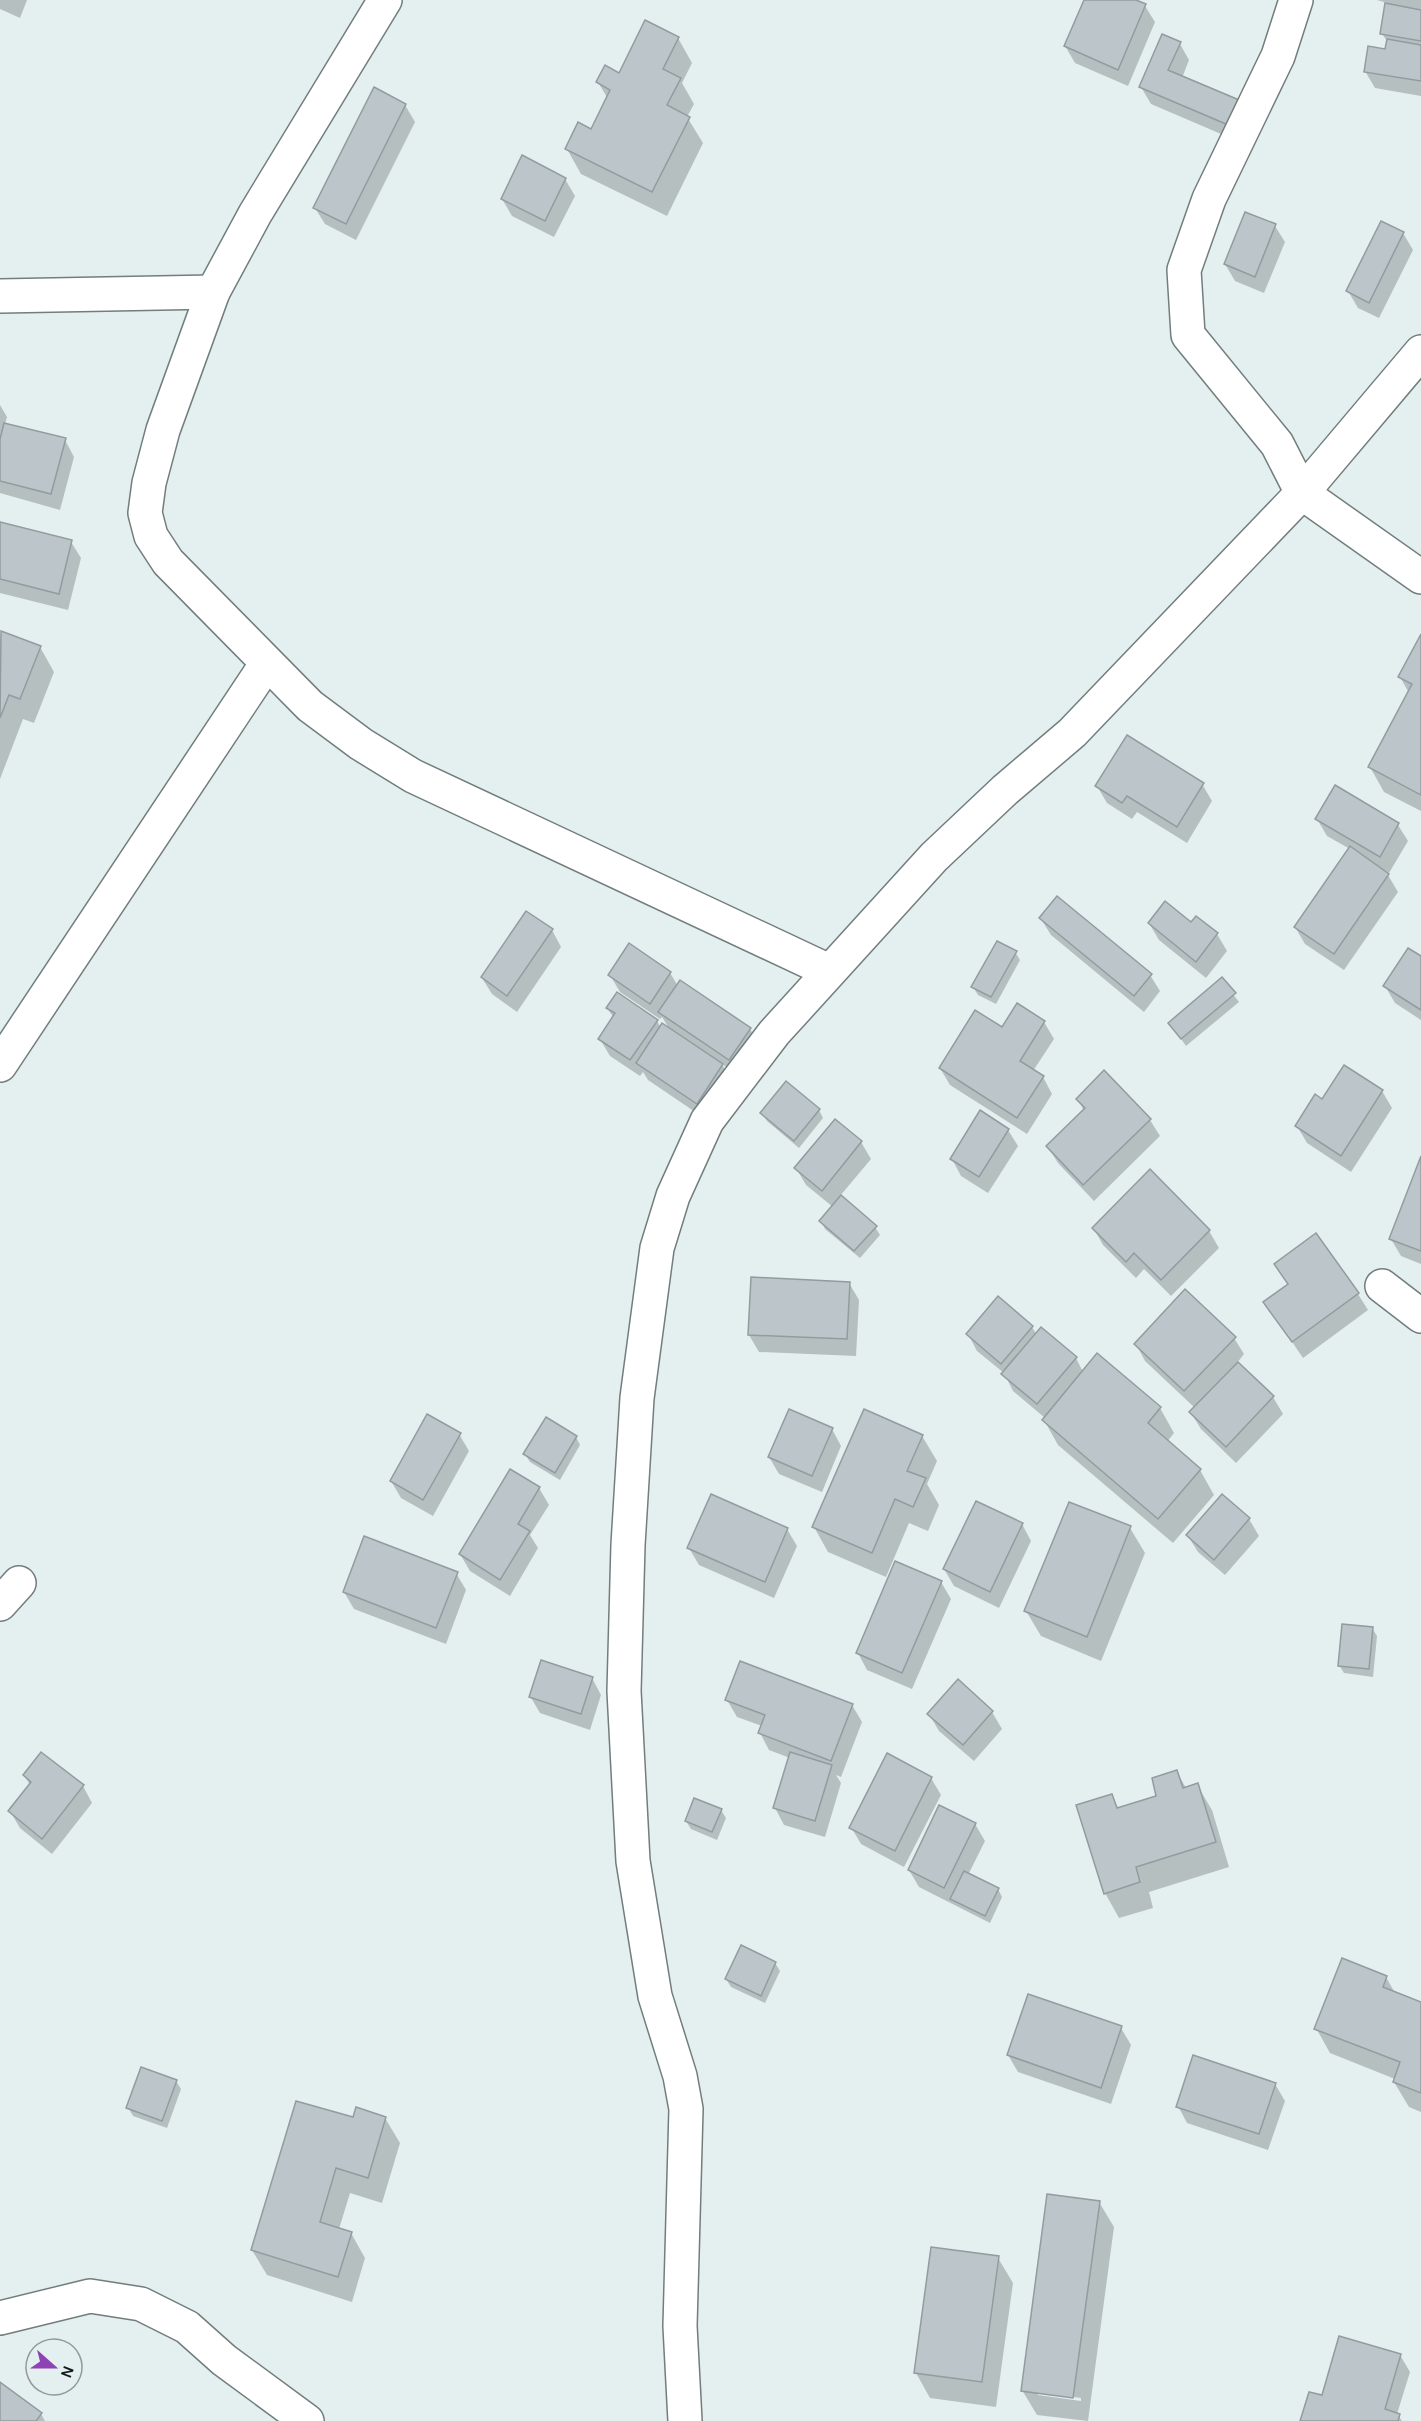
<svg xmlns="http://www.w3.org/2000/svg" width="1421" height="2421" font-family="Karla,sans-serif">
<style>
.shadow{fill:#0003;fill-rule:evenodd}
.building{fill:#bcc6ca;stroke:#929ca0;stroke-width:1.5}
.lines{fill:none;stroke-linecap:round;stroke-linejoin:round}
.minor-casing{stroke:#727d7d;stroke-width:36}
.minor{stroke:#fff;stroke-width:33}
</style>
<rect width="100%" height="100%" fill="#e4eff0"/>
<g class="shadow">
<polygon points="0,0 27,0 20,18 0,9"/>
<polygon points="1085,0 1132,0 1145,6 1155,22 1128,86 1075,63 1065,46"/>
<polygon points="1377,0 1421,0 1421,96 1375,88 1365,71 1386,51 1388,42 1382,34 1387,3"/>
<polygon points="678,38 692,63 682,83 694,104 687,117 703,143 667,216 581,174 567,149 592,131 608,99 598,82 620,75"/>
<polygon points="1180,44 1189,60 1182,78 1249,146 1151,104 1141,87"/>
<polygon points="405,105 415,122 356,240 325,224 315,208"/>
<polygon points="565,179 575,196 554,237 512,216 502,199"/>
<polygon points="1245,214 1275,226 1285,242 1264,293 1235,281 1225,264"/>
<polygon points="1403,233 1413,250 1379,318 1358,308 1348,291"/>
<polygon points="0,405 7,417 5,424 65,440 74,457 60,510 0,493"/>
<polygon points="0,523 71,542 81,558 68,610 0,593"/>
<polygon points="2,632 40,647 54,672 34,723 23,719 0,779 0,638"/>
<polygon points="1421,638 1421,811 1384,792 1370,767 1409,693 1400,677"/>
<polygon points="1202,784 1212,801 1187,843 1137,812 1132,819 1107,803 1097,786"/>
<polygon points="1317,819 1398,825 1408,841 1389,873 1385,870 1398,892 1344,970 1305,944 1295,927 1350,849 1327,836"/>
<polygon points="1196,918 1217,934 1227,951 1206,978 1159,940 1149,923 1191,924"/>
<polygon points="1041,919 1150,975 1160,991 1144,1012 1051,935"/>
<polygon points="552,930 561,947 517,1012 492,994 482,978"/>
<polygon points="1015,952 1020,960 996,1004 978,995 973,987"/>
<polygon points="1421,958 1421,1020 1395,1003 1385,986"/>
<polygon points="670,973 678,986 750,1029 760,1046 739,1076 722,1064 732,1082 707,1120 648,1080 643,1072 640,1076 610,1056 600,1039 614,1018 607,1008 657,1021 661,1028 670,1030 662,1017 660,1019 620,992 610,975"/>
<polygon points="1222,980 1239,1002 1186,1046 1170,1023"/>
<polygon points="1044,1022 1054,1039 1033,1071 1043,1077 1052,1094 1027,1134 950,1085 940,1068 1002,1029"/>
<polygon points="1382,1091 1392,1108 1351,1172 1307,1143 1297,1126 1323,1101"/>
<polygon points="1078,1099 1150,1120 1160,1136 1094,1201 1058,1163 1048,1147 1084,1111"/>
<polygon points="819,1110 823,1118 799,1148 767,1121 762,1113"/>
<polygon points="836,1121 861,1142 871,1159 840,1196 875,1227 880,1235 860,1258 825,1229 821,1221 833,1207 806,1185 796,1168"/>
<polygon points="1008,1130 1018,1146 988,1193 961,1176 952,1159"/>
<polygon points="1421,1160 1421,1264 1401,1256 1391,1239"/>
<polygon points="1094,1229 1209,1231 1219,1248 1171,1296 1144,1269 1136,1278 1103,1245"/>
<polygon points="1276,1264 1358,1294 1368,1310 1303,1358 1265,1302 1289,1285"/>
<polygon points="849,1283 859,1300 856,1356 759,1352 749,1335"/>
<polygon points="1032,1327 1037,1335 1076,1358 1083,1372 1160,1408 1174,1433 1167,1442 1200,1470 1214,1495 1173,1543 1058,1445 1044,1420 1045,1418 1013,1391 1004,1373 977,1351 968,1334"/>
<polygon points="1234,1338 1244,1354 1237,1363 1273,1397 1283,1414 1236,1463 1201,1429 1191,1413 1195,1408 1145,1361 1136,1344"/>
<polygon points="832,1429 841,1446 822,1492 779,1474 769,1457"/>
<polygon points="459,1434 469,1451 433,1516 401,1498 391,1481"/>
<polygon points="922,1436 937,1461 927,1484 939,1505 928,1531 909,1523 886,1577 828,1552 814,1527"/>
<polygon points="576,1437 580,1445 560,1480 530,1462 525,1454"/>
<polygon points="539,1488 549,1505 530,1535 538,1548 510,1596 470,1571 460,1554"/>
<polygon points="1070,1503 1130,1528 1145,1553 1101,1661 1041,1636 1026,1611"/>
<polygon points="1249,1519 1259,1536 1225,1575 1198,1552 1188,1536"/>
<polygon points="1022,1524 1031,1541 999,1608 954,1586 944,1569"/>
<polygon points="787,1529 797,1546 774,1598 699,1565 689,1548"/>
<polygon points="456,1573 466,1590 446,1644 354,1609 344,1592"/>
<polygon points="941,1582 951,1599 912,1689 867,1670 858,1653"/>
<polygon points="1372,1628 1377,1636 1373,1677 1344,1673 1339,1665"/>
<polygon points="592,1678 601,1695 590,1730 540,1713 530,1696"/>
<polygon points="958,1682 992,1712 1002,1729 974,1761 939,1731 929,1714"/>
<polygon points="727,1700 852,1705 862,1722 841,1777 836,1775 841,1783 825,1837 784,1825 775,1808 790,1758 769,1750 760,1733 762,1726 737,1717"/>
<polygon points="1177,1772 1186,1788 1197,1785 1212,1810 1229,1867 1149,1892 1153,1908 1119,1918 1105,1893 1111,1796 1119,1809 1158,1797"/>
<polygon points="24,1775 83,1786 92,1803 52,1854 20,1828 10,1811 30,1785"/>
<polygon points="931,1778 941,1795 904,1867 861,1844 851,1827"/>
<polygon points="721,1810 726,1818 717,1840 691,1829 686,1821"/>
<polygon points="975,1824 985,1841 968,1875 998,1889 1002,1897 990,1923 919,1887 909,1870"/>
<polygon points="775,1963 780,1971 765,2003 731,1987 726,1979"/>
<polygon points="1386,1977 1395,1993 1421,2003 1421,2112 1409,2107 1394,2082 1395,2079 1330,2053 1316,2028"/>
<polygon points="1121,2028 1131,2045 1111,2104 1018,2072 1008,2055"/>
<polygon points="176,2081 181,2089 167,2128 133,2116 128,2107"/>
<polygon points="1275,2084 1285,2101 1268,2150 1187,2123 1178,2106"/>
<polygon points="385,2118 400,2143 382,2203 350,2193 339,2229 351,2233 365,2258 352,2302 267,2275 252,2250 354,2119"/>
<path d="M1099,2202L1114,2227L1088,2421L1037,2415L1022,2390ZM1038,2392L1081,2398V2401L1038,2395Z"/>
<polygon points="998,2258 1013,2283 996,2407 930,2398 916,2373"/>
<polygon points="1400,2355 1410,2372 1397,2414 1402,2421 1302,2421 1323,2397"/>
<polygon points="0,2384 41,2414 45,2421 0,2421"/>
</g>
<g class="building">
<polygon points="1084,0 1136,0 1146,4 1118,70 1064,46"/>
<polygon points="1385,3 1421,10 1421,41 1380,34"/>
<polygon points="645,20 679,37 663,69 681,78 667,105 690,117 652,192 565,149 578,122 591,129 610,90 596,82 605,65 619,73"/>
<polygon points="1162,34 1181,42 1168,70 1251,105 1240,130 1139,87"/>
<polygon points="1387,39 1421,45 1421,81 1364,72 1368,46 1385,49"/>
<polygon points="374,87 406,104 346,224 313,208"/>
<polygon points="522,155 566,178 545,221 501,199"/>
<polygon points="1245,212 1276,224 1255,277 1224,264"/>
<polygon points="1381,221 1404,232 1369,303 1346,291"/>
<polygon points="4,423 66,438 51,494 0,481 0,439"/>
<polygon points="0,522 72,540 59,594 0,579"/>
<polygon points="1,631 41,646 20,699 9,695 0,718"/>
<polygon points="1421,634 1421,795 1368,767 1412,684 1398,677"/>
<polygon points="1127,735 1204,783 1177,827 1127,796 1122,803 1095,786"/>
<polygon points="1335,785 1399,823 1380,857 1315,819"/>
<polygon points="1350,846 1389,874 1334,954 1294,927"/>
<polygon points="1057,896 1152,974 1134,996 1039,918"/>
<polygon points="1165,901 1191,922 1196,916 1218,933 1196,962 1148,923"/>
<polygon points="526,911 553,929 507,996 481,977"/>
<polygon points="997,941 1017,951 991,997 971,987"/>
<polygon points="629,943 671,972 650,1004 608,975"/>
<polygon points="1408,948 1421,956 1421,1010 1383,986"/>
<polygon points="1222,977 1236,993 1181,1039 1168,1023"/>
<polygon points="680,980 751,1028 729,1060 658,1012"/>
<polygon points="617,992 658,1020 630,1060 598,1039 615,1013 606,1008"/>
<polygon points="1017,1003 1045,1021 1020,1061 1044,1076 1017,1118 939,1068 975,1010 1002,1027"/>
<polygon points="662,1023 723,1064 697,1104 636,1063"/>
<polygon points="1344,1065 1383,1090 1341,1156 1295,1126 1315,1094 1322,1099"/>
<polygon points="1104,1070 1151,1119 1083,1185 1046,1146 1085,1108 1076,1099"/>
<polygon points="786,1081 820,1109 794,1141 760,1113"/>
<polygon points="980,1110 1009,1129 979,1177 950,1159"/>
<polygon points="835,1119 862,1141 822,1191 794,1168"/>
<polygon points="1421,1156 1421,1251 1389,1239"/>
<polygon points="1150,1169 1210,1230 1161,1280 1134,1253 1126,1262 1092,1228"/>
<polygon points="841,1195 877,1226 854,1251 819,1221"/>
<polygon points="1316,1233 1359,1293 1292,1342 1263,1302 1288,1284 1274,1264"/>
<polygon points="751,1277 850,1282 847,1339 748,1335"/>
<polygon points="1185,1289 1236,1337 1184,1391 1134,1344"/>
<polygon points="998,1296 1033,1326 1001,1364 966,1334"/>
<polygon points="1041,1327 1077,1357 1037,1404 1001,1374"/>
<polygon points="1097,1353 1161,1407 1148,1423 1201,1469 1158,1519 1042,1420"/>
<polygon points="1238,1362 1274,1396 1226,1447 1189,1412"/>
<polygon points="789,1409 833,1428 812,1476 768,1457"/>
<polygon points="864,1409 923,1435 907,1471 926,1478 913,1507 895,1499 872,1553 812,1527"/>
<polygon points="427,1414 461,1433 423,1500 390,1481"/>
<polygon points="546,1417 577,1436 555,1473 523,1454"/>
<polygon points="510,1469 540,1487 518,1524 530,1531 500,1580 459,1554"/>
<polygon points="711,1494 788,1528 765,1582 687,1548"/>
<polygon points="1222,1494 1250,1518 1214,1560 1186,1535"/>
<polygon points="976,1501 1023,1523 990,1592 943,1569"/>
<polygon points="1069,1502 1131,1526 1087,1637 1024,1611"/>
<polygon points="364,1536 458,1572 436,1628 343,1592"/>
<polygon points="895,1561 942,1581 902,1673 856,1653"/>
<polygon points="1342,1624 1373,1627 1369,1669 1338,1666"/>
<polygon points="541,1660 593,1677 581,1714 529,1697"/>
<polygon points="740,1661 853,1704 831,1761 758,1733 765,1715 725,1700"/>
<polygon points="958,1679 993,1711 963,1745 927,1714"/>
<polygon points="41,1752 84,1785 42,1839 8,1811 31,1782 23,1775"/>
<polygon points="790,1752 832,1765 815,1821 773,1808"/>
<polygon points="887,1753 932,1777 895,1851 849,1828"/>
<polygon points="1177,1770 1183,1788 1198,1783 1216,1842 1136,1867 1140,1882 1104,1894 1076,1805 1112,1794 1117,1808 1156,1796 1152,1778"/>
<polygon points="694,1798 722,1809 712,1832 685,1821"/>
<polygon points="939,1805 976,1823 944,1888 908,1870"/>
<polygon points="964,1871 999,1888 985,1916 950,1899"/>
<polygon points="741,1945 776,1962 761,1996 725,1979"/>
<polygon points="1342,1958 1387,1976 1383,1987 1421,2002 1421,2093 1393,2082 1400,2062 1314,2029"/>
<polygon points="1028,1994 1122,2026 1101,2088 1007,2055"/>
<polygon points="1193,2055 1276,2083 1259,2134 1176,2107"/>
<polygon points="141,2067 177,2080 162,2121 126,2108"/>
<polygon points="296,2101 353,2117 356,2107 386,2117 368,2178 336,2168 320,2222 352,2232 338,2277 251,2250"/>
<polygon points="1047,2194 1100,2201 1073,2398 1021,2391"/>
<polygon points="931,2247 999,2256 982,2382 914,2373"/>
<polygon points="1339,2336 1401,2354 1385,2409 1400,2414 1398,2421 1300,2421 1309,2392 1322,2395"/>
<polygon points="0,2382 42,2413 36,2421 0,2421"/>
</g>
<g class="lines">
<defs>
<g id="minor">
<polyline points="385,0 255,214 213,292 163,430 149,483 145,513 151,536 168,562 310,706 361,744 413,776 829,971"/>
<polyline points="1296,0 1278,56 1209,199 1184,270 1188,335 1277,444 1302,493 1421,577"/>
<polyline points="0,296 213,292"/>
<polyline points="0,1065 267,663"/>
<polyline points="1382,1286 1421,1316"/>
<polyline points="0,1604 19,1583"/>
<polyline points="0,2318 90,2296 141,2304 187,2327 224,2360 307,2421"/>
<polyline points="685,2421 680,2326 686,2109 680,2076 655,1996 633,1861 624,1691 628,1545 637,1398 657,1248 673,1196 707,1121 774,1033 934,857 1005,790 1072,733 1302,493 1421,352"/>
</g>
</defs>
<use href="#minor" class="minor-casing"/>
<use href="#minor" class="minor"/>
</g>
<g transform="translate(54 2367) rotate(111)"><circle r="28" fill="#e4eff0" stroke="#91999a" stroke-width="1.5"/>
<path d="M0-4.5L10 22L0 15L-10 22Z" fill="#8e42b4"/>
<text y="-9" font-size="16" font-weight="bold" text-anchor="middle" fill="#141818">N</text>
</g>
</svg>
